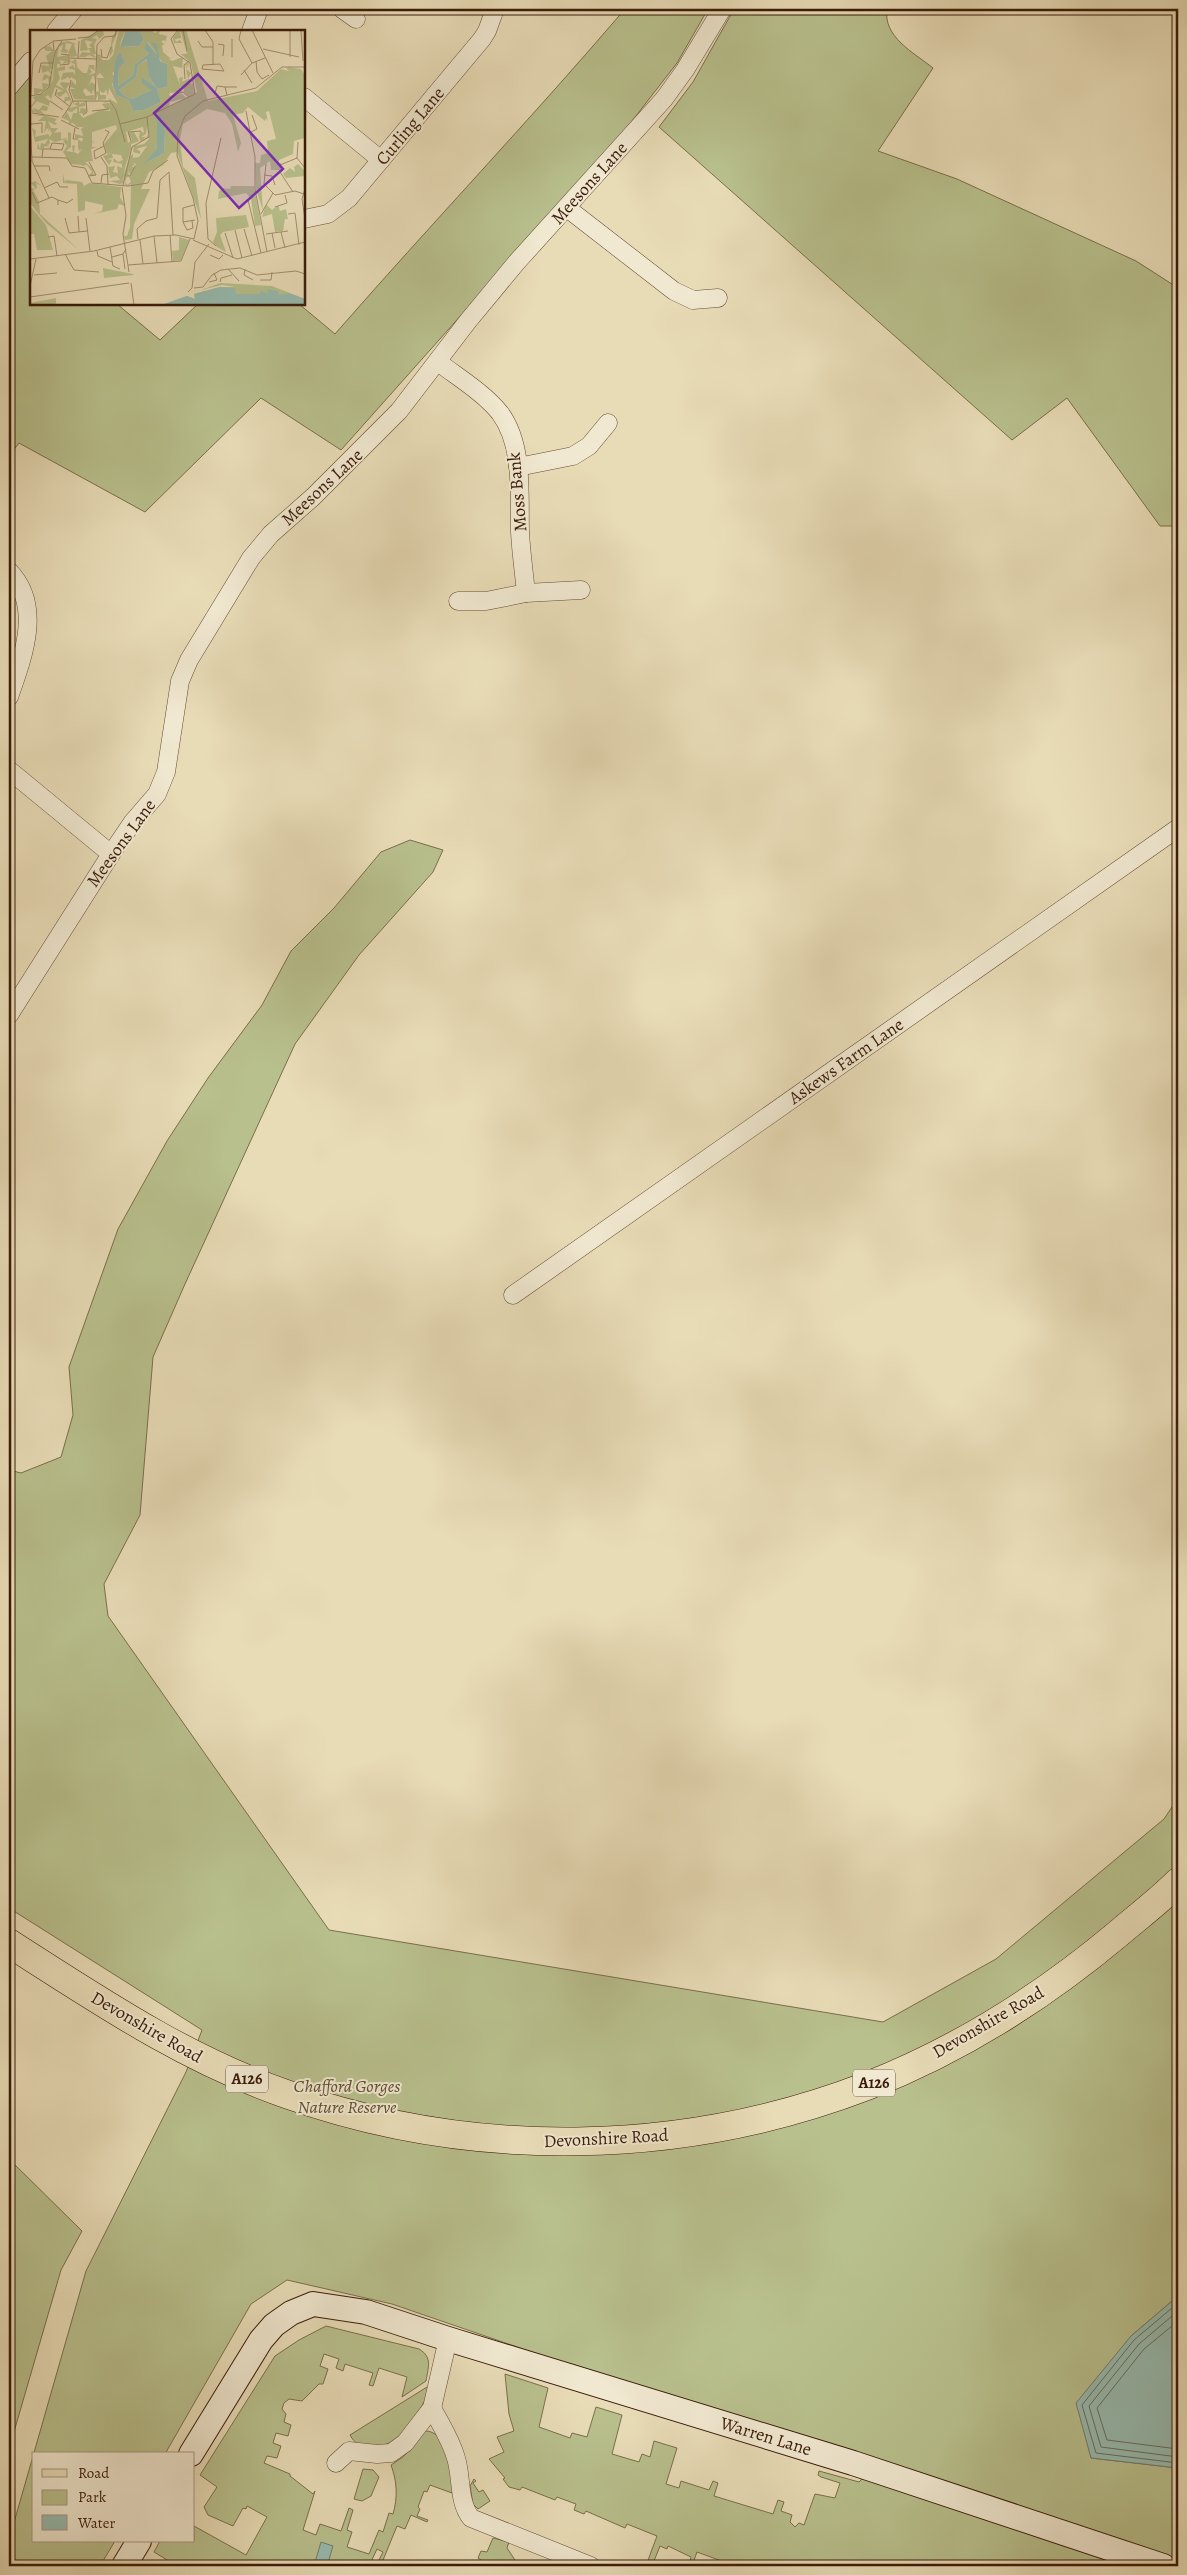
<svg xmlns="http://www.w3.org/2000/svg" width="1187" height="2575" font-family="Alegreya,serif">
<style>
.green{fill:#b8c08d;stroke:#7a6e4b}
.water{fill:#97bbb0;stroke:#727b6d}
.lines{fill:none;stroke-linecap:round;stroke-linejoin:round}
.shore{stroke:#696b5c;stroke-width:1}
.street-casing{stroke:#664b34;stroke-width:19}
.secondary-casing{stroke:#3b1b09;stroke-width:26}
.primary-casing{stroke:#3b1b09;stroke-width:29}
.street{stroke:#f0e8d0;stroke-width:18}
.secondary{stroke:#f0e8d0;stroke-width:24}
.primary{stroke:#e8dcb7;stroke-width:28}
.labels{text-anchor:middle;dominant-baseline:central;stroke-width:4;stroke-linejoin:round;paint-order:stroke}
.shield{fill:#f0e8d0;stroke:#715845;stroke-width:1}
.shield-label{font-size:16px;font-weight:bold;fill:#3b1b09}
.street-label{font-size:18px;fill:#3b1b09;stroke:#f0e8d0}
.park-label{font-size:18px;font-style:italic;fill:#604d31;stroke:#f0e8d0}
.inset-road{fill:none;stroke:#a38f71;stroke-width:1}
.view{fill:#7b2cbf;fill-opacity:0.15;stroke:#7b2cbf;stroke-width:2.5}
.inset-edge{fill:none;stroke:#3b1b09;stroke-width:2.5}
</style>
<rect width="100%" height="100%" fill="#e8dcb7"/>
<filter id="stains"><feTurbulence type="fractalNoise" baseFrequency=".004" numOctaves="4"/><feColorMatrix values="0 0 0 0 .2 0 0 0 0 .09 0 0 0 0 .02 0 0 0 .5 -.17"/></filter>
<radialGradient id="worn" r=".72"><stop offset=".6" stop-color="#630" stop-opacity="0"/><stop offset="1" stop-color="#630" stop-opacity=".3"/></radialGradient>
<g class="green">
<path d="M625,9H708L677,63L618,139L341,450L261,398L145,512L19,443L9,456V100L31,74V304H117L160,340L198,304H299L335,334C431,224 531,119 625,9Z"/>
<path d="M734,9H887C883,37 913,52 933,68L878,151L957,179L1136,261L1178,288V526H1160L1067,398L1012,440L659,127L693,82Z"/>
<polygon points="410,840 443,850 433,872 359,955 295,1044 185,1284 153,1357 140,1515 104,1584 108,1616 329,1930 883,2022 996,1959 1164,1819 1178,1798 1178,2296 1131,2336 1091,2458 1178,2468 1178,2566 735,2566 697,2552 692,2566 689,2564 691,2557 668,2546 667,2549 660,2546 652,2566 647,2563 657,2536 627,2524 625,2528 586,2511 584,2514 574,2510 576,2504 557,2497 555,2500 522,2487 520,2490 509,2487 503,2479 505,2478 489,2459 504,2452 497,2437 514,2431 509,2414 505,2374 548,2388 539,2427 570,2438 572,2433 587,2437 596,2407 622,2415 612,2454 639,2462 642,2454 650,2457 654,2441 677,2448 666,2484 679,2488 681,2481 709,2490 713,2481 718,2483 714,2496 773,2514 778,2500 784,2502 781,2511 792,2515 790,2522 795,2527 799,2523 804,2525 815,2494 835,2498 840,2483 821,2477 818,2475 819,2471 859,2482 876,2464 750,2427 392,2304 287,2280 251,2304 165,2454 34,2454 34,2541 115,2541 100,2566 9,2566 9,2540 86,2271 186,2072 202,2030 9,1908 9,1470 21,1473 61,1457 73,1415 69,1367 118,1229 167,1141 208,1078 262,1005 291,951 334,908 381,852"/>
<polygon points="9,2159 82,2231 61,2270 9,2449"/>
<path d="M326,2326L419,2349C433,2357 428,2368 426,2381L402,2397L407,2377L379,2368L373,2386L369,2385L373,2373L345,2364L343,2371L336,2368L339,2359L324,2354L320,2366L328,2369L323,2384H319L302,2401L289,2399L284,2403L282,2409L286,2414L284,2422L291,2425L288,2436L276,2433L273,2443L281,2446L277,2458L267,2456L264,2463L290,2474V2476L313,2494L315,2491L303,2530L316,2535L320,2524L341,2531L349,2508L353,2510L347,2530L352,2532L347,2547L369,2554L379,2530L383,2532L389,2513L393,2514C398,2497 397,2481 391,2465L403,2457L425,2431C446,2430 451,2470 456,2485L452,2493L430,2485L427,2492L424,2491L418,2507L420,2509L417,2516L428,2520L427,2522L411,2515L405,2529L397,2526L381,2565L384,2566H376L383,2552L377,2549L369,2566H207L204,2564L202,2566H177L154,2552L160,2541H194V2526L246,2555L267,2517L247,2506L246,2509L243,2508L233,2526L208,2515L204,2507L217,2487L200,2475L275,2356L299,2340Z"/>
<path d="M427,2387L431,2388V2390C415,2416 404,2449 369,2446C359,2445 355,2444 350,2435Z"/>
<polygon points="363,2469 373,2470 379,2477 371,2496 362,2501 354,2499"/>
<polygon points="474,2479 476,2481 473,2483 479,2492 483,2490 490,2501 478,2509 473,2504 470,2486"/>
<polygon points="493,2538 509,2542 507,2548 515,2560 513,2566 478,2566 475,2564 479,2565 481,2560 478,2558 481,2551 487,2552"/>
</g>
<g class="water">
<polygon points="1178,2296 1178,2468 1091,2458 1076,2403 1131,2336"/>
<polygon points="321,2542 333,2546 327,2566 314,2566"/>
</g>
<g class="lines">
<g class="shore">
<polyline points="1178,2303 1134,2340 1082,2405 1096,2453 1178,2463"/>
<polyline points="1178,2311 1139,2344 1089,2406 1101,2447 1178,2457"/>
<polyline points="1178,2321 1144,2349 1097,2408 1107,2440 1178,2449"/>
</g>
<defs>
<g id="street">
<polyline points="342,9 356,19"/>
<polyline points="56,31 74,9"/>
<polyline points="251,31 259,9"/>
<polyline points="9,87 31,61"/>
<polyline points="304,97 381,160"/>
<polyline points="567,208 674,291 693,300 718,298"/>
<polyline points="304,219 328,214 349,198 482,39 487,31 495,9"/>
<path d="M438,362C459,378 484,393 500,413C524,445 519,495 520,532C521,552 524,573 526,593"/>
<polyline points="518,467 573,456 589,446 608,423"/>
<path d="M9,571C43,606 23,657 9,697"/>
<polyline points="458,601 486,601 526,593 581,590"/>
<polyline points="9,770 111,854"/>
<polyline points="9,1015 111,854 132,823 157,794 166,772 180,681 189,660 251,558 271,534 313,497 399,411 468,321 516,263 664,99 685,70 722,9"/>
<polyline points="513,1295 1178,828"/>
<path d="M432,2408C441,2425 451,2440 456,2458C462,2477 458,2502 471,2518L591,2566"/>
<polyline points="336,2463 349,2451 377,2454 391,2453 405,2443 432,2408 448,2339"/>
</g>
<g id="secondary">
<polyline points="191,2454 261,2340 274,2325 291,2313 313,2304 366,2312 448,2339 853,2463 1163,2566"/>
<polyline points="124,2566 139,2541"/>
</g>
<path id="primary" d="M9,1943C98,2000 185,2059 286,2094C472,2160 682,2157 867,2086C959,2050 1044,1996 1119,1933C1139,1916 1160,1900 1178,1882"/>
</defs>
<use href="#street" class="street-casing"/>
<use href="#secondary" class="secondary-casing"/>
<use href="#primary" class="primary-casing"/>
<use href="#street" class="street"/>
<use href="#secondary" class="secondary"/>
<use href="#primary" class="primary"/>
</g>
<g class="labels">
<g class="shield">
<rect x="226" y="2065.5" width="42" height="27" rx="4"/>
<rect x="853" y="2069.5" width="42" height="27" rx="4"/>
</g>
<g class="shield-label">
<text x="247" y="2079">A126</text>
<text x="874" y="2083">A126</text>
</g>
<g class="street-label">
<text transform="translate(410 126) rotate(-50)">Curling Lane</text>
<text transform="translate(589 183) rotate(-48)">Meesons Lane</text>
<text transform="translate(322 487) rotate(-43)">Meesons Lane</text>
<text transform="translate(517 492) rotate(-95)">Moss Bank</text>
<text transform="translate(121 843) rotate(-54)">Meesons Lane</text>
<text transform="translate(846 1061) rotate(-35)">Askews Farm Lane</text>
<text transform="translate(988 2022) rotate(-30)">Devonshire Road</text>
<text transform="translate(147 2027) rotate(30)">Devonshire Road</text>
<text transform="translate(606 2138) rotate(-3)">Devonshire Road</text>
<text transform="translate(766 2436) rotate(17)">Warren Lane</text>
</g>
<g class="park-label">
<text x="347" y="2086">Chafford Gorges<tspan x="347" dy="21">Nature Reserve</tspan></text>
</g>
</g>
<g transform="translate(30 30)">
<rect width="275" height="275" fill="#e8dcb7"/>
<path d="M70,0H73L74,5L69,9L67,5L62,8L67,9L64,15L66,24H63L66,28L59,25L55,27H49L52,22L61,23L58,18H62L59,15L63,12L55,10L58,20L50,21L51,10ZM87,0L88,1L82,15L83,21L79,28V30L83,25L89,0H96L91,11L90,17H93L109,16L114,9L109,0H124L122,1L125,3L130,0L129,4L137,6L135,12H139H135L134,10L131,12L135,14L132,15L133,22L140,28L145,26L139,29L142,31L153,27L152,38L143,36L150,55L149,48L153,47L152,52L158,49L156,38L157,34L155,36L156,34L159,33L156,39L161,43L158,49L163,50L159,53L163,54L164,64L159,66L154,62V57H150L151,62L140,63L139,66L152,64L156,68L140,72L139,77L167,62L161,33L151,24H157L151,2L149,3L151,4L150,5L151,6V8L145,9L146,12L150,10L152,13H144L143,8L149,0H156L178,71L227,61L251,39L259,41L256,38L259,37L271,39L275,45V108L264,111L263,124L249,130V140H241L240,131L230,138L233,181L226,159L225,133H230L231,125L238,123L237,111L246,109L239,81L236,82L238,92L236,88L235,91L218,77L213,83L203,85L211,113L208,122L202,94L195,83L177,79L153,94L150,110L153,137L165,148L171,189L147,122L141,123L133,135L119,142L111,159H120L104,194L102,209L95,210L94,206H97L100,197L101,154L97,156L95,155L94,148L95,147H97L95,152L97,155L101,152L99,147L100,146L106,134L103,133L105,135L102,136L104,138L100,144L98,141L99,146L94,145L95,141L100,126L103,124V128L109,127L117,116L106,119L110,121V124L103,122L104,117L101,121L104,116L114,114L119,109V96L118,103L117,96L116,104L111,107H116L112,110L116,108L118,104V107L111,112L109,107L110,101L114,103L113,97L96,102L98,113L102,110L98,103L104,102L109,111L101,114V119L102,116L104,115L102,117L95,137L93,153L90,154L79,151L90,150L87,146L80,148L78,137L85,136L83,142L88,143L87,136L92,138V134L83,132L84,128L88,132L93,130L91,125L82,124L83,128L77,129L82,130L79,135L73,126L82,123L77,124L74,114L87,99L86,95L62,102V111L65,113L62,112V117H67L61,119L63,131L55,132L62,138L64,146L59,145L62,142L57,135L52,136V126V135L41,134L33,122L37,116L33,111L36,109L25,112L19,109L20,114L17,115L20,117L15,116L12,120L7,119L8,113L10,119L11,113L15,114L18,109L5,112L2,98L6,101L5,107L18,104L20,107L22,103L18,97L20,103L17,98L14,103L16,91H8L14,86H3L2,93L3,86L13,85L27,89L24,92L27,93L25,95L18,91L21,98H28L24,103L31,102V109L36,108L38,112V102L41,103V117L36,121L43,122L42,116L45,115L44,122L48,124L52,119L49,121L48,118V109L52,112L53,108H45V104L53,106L51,99L54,97H47L43,93L42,96L43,93L39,94V91L33,88L37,82L41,90L43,83H47V78L42,82L37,81L42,74L40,78L48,76L44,74L48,72H44L43,75V72L48,71L50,74L55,72V76L49,77V83L51,78L57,79L55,84L49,83L53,88L71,80L80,81V79H76L72,74L79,73L81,78L79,72L72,73L77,71L81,73L87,80L78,68L88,74L79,58L78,66L76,59L74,63L70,61V65H76V69L68,70V64L66,69V62L69,61L67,48H74L70,43L67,46V24L71,25L72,30H79L82,7ZM118,12L126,24L124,27L128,25L131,31L137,34V57L127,59L131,72L114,80L103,81L99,70L86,65L82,54L86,50L82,43L86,41L85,30L90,21L95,33L89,37L88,56L103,45L104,35L119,24L114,19ZM131,84L135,101L134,123L116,133L127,118V87ZM38,11L47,14H44L47,26L41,27L38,23L42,14L36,13L35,19L38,20L37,23L31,22L33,15L29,17L27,27L38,25L39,32L32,34L35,31L29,30L31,34H27V38L35,36V40L28,41L30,48L26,55L34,59L30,54L31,52L40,53L36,59L42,71L40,74L39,75L41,70L34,72L35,67H39L36,62L30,67L25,63L33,61L25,57L21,69L18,65L15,67L20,71L19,76L7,71L1,78L5,82L3,78L9,80L13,75L18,77L17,81L10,80L14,84L2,82L1,76L5,70L3,67L14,63L23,50L25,21L30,13ZM20,16L24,21L23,43L21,52L14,61L4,65V58L13,59L12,53L19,54L18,48L12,51L14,44L22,47L23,39H20L21,44L18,41L12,43L11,35L19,36L16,26L22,21H16L14,18L8,24L15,17ZM41,29V32L46,29L47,37L53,43H57L59,35H64L65,41L59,37L62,42L58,45L65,43V50L63,45L58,56L61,52L65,54V63L63,59L62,64L55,58L53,61L56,66L64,65V70L44,69L40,59H46L40,57L42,51L46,55V50L41,47L40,49L38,47L35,49L31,50V49L33,43L43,42L45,45V40L38,38L43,35L45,39V34L40,32ZM118,29L119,47L127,58L112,47L121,60L102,69L95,66L89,60L106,47L108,35ZM268,134L275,141V146L256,148L253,144L260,138L265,142L264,137ZM33,144L35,153L36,150L52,152L54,156L59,153L91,157L90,167L95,176L89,174L87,179L63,184L72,181L73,175L55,171V180L48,182L47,154L33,153ZM5,151L12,156L6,153L7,158L3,160L9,171L10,184L49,220L16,193L0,173V158L6,159L1,153ZM201,156H224L231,195L225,196L221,169L216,163L188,169L189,161L193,158L200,159ZM236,174L242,180L248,175L250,181L256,179L258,189H255L253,201L245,202L242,184L232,187ZM0,176L16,195L23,220H7L4,204H0ZM216,185L219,197L193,202L190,205L196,222L187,217L183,212L187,202L186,188ZM149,207L159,210L151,230L143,231L142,221L149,220ZM73,238L103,244L104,245L74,248ZM190,253L242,256L275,269L137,273L157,266L165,269L164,264L189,257H205L192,255L171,260ZM26,268V275H0V273Z" fill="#b8c08d" fill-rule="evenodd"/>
<path d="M96,0H109L114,9L109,16L90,17ZM117,12L126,24L125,28L127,23L121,12L127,14L130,31L137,34V57L127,59L131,72L114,80L103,81L99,70L86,65L83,55L85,30L90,21L95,33L89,37L88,56L103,45L104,35L119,24L114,19ZM117,29L119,47L127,58L112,47V53L121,60L102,69L95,66L89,60L106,47L108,35ZM131,84L135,101L134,123L114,134L127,118V87ZM191,257L205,258L206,264H230L231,260L237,264L238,259L248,261L249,265L259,263L275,269V275H131L157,266L165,269L164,264Z" fill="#97bbb0" fill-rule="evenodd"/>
<path class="inset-road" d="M153,0L157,21M175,0L183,12V34M211,0L209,9L222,33M222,0L243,43M260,0V27M271,0L273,31M48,8L59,7L69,0M168,11L172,17H183M188,14L194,15L193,26M71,19L72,27L77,28L81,17M233,19L269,27M24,21L23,11L46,9M202,27V9M40,28L66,29M48,28L49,11M226,31L227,42L232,49L239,45M190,34L194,41L172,39L173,35ZM30,35L39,34V25L31,24M214,40L222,53M9,43L11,33H23M211,45L222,33L235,28M155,49L154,35L159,31M41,50L39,60L43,71M27,59L25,65L39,76M185,63L187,56L195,57M143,65L153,62L159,67M197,65L195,57H207M0,66L11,64L19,57L25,22L32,11M65,70L67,15L74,7L85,6L86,0M20,71L33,80M43,71H80L86,80L95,112M0,77L3,31L10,20L22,12M62,81L79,79M216,81L225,127V159L237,222M2,83L29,87M53,85L57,82L56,71M32,88L43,71M0,89L2,131L19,168M31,90L49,99M1,94L12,93V103M90,94L117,87L165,64L160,33L147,24L141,9L148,0M45,98L43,109H48M219,103L227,99L222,85M101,111L98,102L111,101M74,116L64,121L65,129L76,123L73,113L79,102L75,100M2,127L37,128L42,136L55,138L62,153L98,156L118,153L123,141L138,130M12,127L13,119H20L22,113L34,114L32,120L20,119M71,127L77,136L78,154M267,128L268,112M250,133V142L263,162M236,134L234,154L245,165L265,161L274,164M250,135L267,128L275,138M4,136H19L20,141M234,145L242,146L245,155M58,146L66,145L59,132M94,146H100L105,136M71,153L72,145L79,144M93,155L102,117L119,107L117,87M92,157L96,186L93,204L99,242M14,158L27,152L30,157H38M275,159L272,169L275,189M2,162L7,173L22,167L28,170V175M28,170L37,173L43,169M218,170L231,223M164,175L153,178V192L165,190M245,177L257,173L255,165M231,184L243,163M258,184L265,183L269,215M48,186L49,202M35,188L39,203L57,201M56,188L60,221M153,192L157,200L163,198L162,191M214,199L222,226M205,200L212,228M251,202L255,218M195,203L203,228M242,203L245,218M236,204L258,201M140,205L142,232M124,206L127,233M18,207L24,206L27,226M108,209L107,199L116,191L127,188L130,150L139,142L143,205M164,209L168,191L163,168L147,126L148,103L155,86L173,71L226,58L252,37H275M110,210L113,234M163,210L207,229L275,212M186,216L178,209L176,173L191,108M80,217L83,236L90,239M67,221L68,226L82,232M35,224L44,240L69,242M93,224L95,239M180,225L189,229L193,225M82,227L93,224L96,219M0,229L64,221L124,206L146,205L164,209M98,235L151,231L160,209M198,239L209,251M215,239L214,245L223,250M4,245L27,243M230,250H241L242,242M179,252L187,250L184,243M190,252L191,248L202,245M101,253L104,275M0,256L6,229M164,258L173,257L182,245L191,240L210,238L227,245L266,241L275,244M158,262L162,258L165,232L179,214M0,267L99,253"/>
<path class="view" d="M168,44L253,139L209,178L124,83Z"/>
<rect width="275" height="275" class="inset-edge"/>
</g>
<rect width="1187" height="2575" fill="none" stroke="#e8dcb7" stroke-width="30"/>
<rect x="10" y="10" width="1167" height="2555" fill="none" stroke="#3b1b09" stroke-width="2.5"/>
<rect x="15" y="15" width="1157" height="2545" fill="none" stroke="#3b1b09"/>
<rect x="32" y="2452" width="162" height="90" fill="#f0e8d0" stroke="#a89680"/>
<rect x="42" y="2469" width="25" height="8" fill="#e8dcb7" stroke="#a89680"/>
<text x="78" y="2478" font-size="15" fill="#3b1b09">Road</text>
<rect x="42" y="2490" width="25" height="15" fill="#b8c08d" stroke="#a89680"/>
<text x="78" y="2502" font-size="15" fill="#3b1b09">Park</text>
<rect x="42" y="2515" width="25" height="15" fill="#97bbb0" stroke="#a89680"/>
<text x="78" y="2528" font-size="15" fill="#3b1b09">Water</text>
<rect width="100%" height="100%" filter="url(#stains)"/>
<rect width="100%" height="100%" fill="url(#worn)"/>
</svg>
